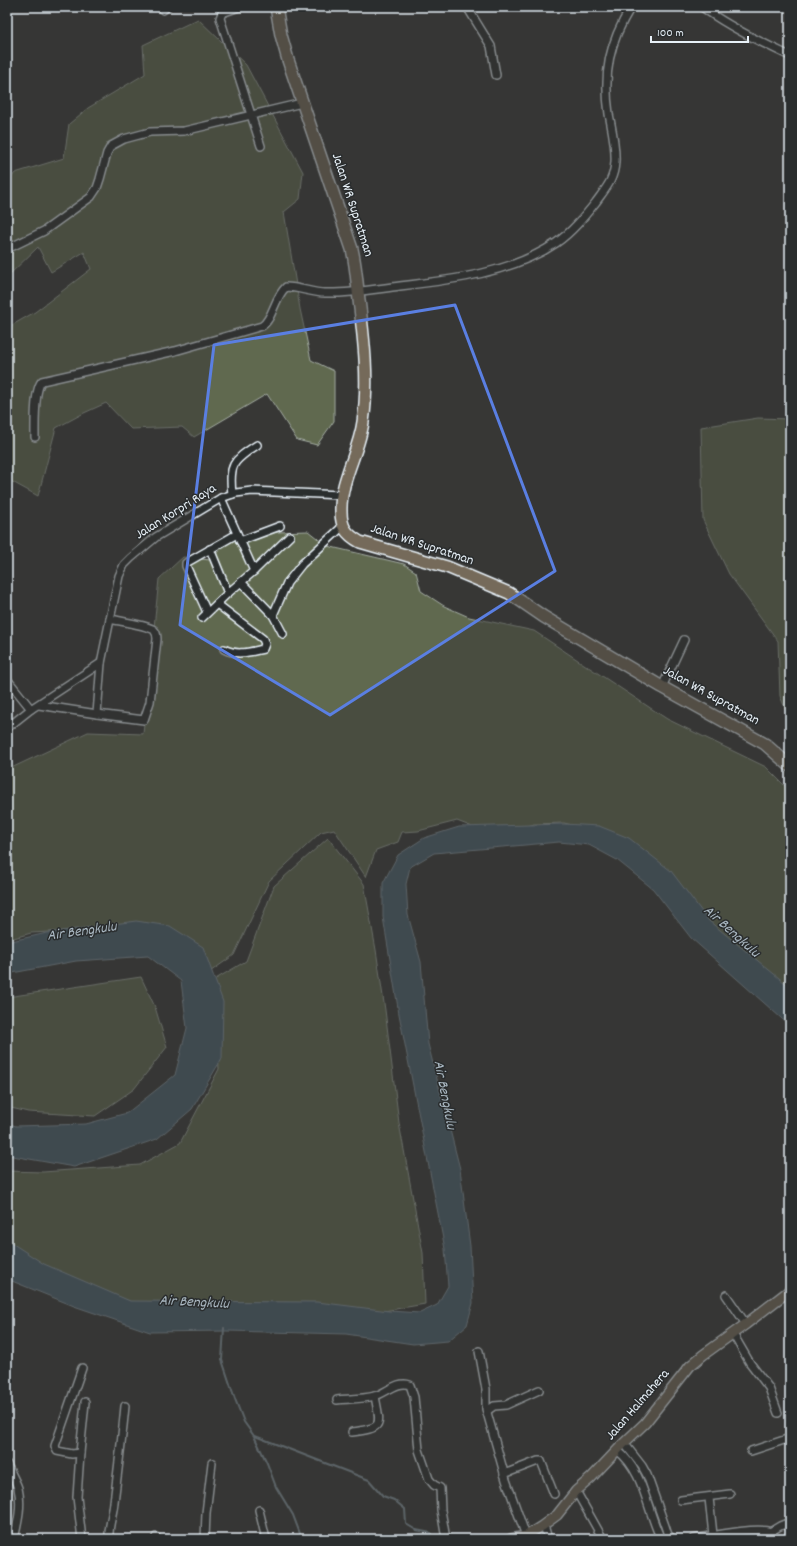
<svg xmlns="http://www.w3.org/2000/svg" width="797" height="1546" font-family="Dekko,sans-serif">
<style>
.green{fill:#61694f;stroke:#a4ada4}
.water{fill:#4c6270;stroke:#8a9ba6}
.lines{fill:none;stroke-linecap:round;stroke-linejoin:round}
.stream{stroke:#8a9ba6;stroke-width:2}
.minor-casing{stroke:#e8f1f8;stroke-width:10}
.major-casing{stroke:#e8f1f8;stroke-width:12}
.highway-casing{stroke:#e8f1f8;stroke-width:14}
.minor{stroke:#2a2d2e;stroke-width:7}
.major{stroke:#746a5a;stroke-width:9}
.highway{stroke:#746a5a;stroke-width:11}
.marked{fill:none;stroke:#5a7fe2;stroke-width:3;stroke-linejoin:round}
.labels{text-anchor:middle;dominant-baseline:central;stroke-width:3;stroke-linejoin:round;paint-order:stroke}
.street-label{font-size:14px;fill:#e8f1f8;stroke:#2a2d2e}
.water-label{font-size:15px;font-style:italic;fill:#aab8c2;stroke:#2a2d2e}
</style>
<rect width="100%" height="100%" fill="#373735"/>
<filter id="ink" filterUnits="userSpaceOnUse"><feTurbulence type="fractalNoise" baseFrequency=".025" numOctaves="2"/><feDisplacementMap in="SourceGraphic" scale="8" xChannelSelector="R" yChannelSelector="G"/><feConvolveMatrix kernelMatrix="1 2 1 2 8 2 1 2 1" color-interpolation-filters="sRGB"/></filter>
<g filter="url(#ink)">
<g class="green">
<polygon points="198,19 246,65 303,172 300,199 284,212 300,309 311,360 334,371 334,421 317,445 297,440 267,394 194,437 182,427 131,429 106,403 84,413 56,428 38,496 7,479 7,328 35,312 91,269 84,252 51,272 38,247 7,277 7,210 9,210 7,201 7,183 15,173 64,158 69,124 88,108 145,74 143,45"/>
<polygon points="758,418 790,419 790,720 780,696 778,641 729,574 703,520 701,427"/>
<polygon points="308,531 327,546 404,564 416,572 421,591 444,606 469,617 534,631 667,719 766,767 790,791 790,998 585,828 564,823 534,824 496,836 457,821 418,831 402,832 398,842 376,850 366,877 334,829 321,832 269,881 234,955 207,974 139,927 31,933 7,940 7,770 88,732 143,734 159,579 183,557 210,560 232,537 279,532"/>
<polygon points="328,838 364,884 376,950 385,1010 399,1123 423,1253 425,1304 378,1312 151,1309 64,1277 7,1246 7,1171 43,1172 140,1165 180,1143 219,1069 214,980 246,961 274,886"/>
<polygon points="141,977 155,1007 167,1047 134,1089 95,1116 28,1112 7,1107 7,997"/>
</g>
<g class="water">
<polygon points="564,824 599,826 629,838 671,871 709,921 790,987 790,1026 691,938 653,889 617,860 589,845 559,842 434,853 410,867 406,884 408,915 421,962 428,1044 460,1169 470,1246 473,1303 467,1325 448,1341 413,1344 346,1334 227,1331 150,1332 74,1306 7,1279 7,1240 44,1264 130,1301 317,1302 389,1311 420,1313 437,1305 448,1286 445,1249 399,1014 383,917 383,883 398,855 424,838 459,827"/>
<polygon points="136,921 170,926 203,947 223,1002 222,1058 192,1109 157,1139 74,1167 7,1155 7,1123 16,1126 86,1124 127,1113 175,1075 187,1028 181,981 148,956 76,961 7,974 7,942 47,933"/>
</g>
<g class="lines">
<g class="stream">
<polyline points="224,1328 222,1360 235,1399 244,1422 254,1436 267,1463 276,1487 293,1515 302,1539"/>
<polyline points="255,1436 369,1480 383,1496 394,1500 405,1509 406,1524 416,1530 431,1533 432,1539"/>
</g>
<defs>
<g id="minor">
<polyline points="239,7 222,13 220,18 261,146"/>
<polyline points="467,7 491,46 496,75"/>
<path d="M702,7C726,25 762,43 790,56"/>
<polyline points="163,10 167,7"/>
<polyline points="7,249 44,231 91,197 97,188 100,179 107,153 111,146 124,139 150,132 184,131 302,103"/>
<path d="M35,437C35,424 34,389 42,381L175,351L262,326C273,319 274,298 286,287C299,287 312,293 325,293C349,294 375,289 400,286C452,280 512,273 556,243C572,232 584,217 596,202C606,188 614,180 615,162C616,146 612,130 609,114C603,73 609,43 631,7"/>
<path d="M232,494C229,465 232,461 257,445"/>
<polyline points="221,498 254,571"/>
<polyline points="240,541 280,526"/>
<polyline points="210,549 228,593"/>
<polyline points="241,582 273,615 283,634"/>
<path d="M217,604L263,639L265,644L263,649C249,652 237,656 224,649"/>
<polyline points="207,612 186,566 186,563 237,534"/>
<polyline points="273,615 287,583 302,564 343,526"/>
<polyline points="202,618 228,593 254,571 290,536"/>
<polyline points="7,679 31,709"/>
<polyline points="662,687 684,640"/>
<polyline points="39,705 97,714 101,663"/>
<path d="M97,714L144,720L150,702L157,639C157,636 156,632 154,630C147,625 119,621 110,619"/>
<polyline points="7,728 31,709 101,663 119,576 124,565 131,558 156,537 221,498 236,493 252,491 341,495"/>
<polyline points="726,1295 746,1324"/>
<polyline points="733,1334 750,1363 769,1388 778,1413"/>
<polyline points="479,1351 486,1389 486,1409 506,1480 526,1536"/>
<path d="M337,1400C349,1399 363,1399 375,1396C386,1393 398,1380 410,1385L414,1397L419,1450L429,1479L434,1485L440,1488L441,1510L446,1539"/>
<polyline points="487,1411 494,1406 506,1405 539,1390"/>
<path d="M352,1432C385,1428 380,1425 375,1396"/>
<polyline points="624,1443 642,1466 647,1475 665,1526 668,1535 673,1539"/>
<path d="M617,1450C645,1472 646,1509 661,1539"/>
<polyline points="751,1451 790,1438"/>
<polyline points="80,1453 72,1454 57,1451 55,1446 82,1368"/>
<path d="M7,1464C10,1472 15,1479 18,1488C22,1505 18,1522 14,1539"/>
<polyline points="504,1474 538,1461 541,1461 554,1494"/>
<polyline points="576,1491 603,1539"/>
<polyline points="709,1498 713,1535"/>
<polyline points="681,1500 730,1494"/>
<polyline points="259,1510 265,1535 267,1539"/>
<polyline points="544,1525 548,1539"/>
<polyline points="770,1532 780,1526 790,1522"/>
<polyline points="82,1539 77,1497 80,1453 85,1402"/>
<path d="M109,1539C108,1526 113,1515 114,1502C118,1470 122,1438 125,1406"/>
<polyline points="156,1539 156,1537"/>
<polyline points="205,1539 206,1513 212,1463"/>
<path d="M693,1539C706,1537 760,1526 770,1532C772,1533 774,1537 776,1539"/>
</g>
<polyline id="major" points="511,1539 526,1536 542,1526 557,1515 576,1491 591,1478 624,1443 645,1423 690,1366 703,1355 746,1324 790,1290"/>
<path id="highway" d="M276,7L281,35L288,60L352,249C356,266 357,283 359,300C364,340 369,382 363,422C359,452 340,480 341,511C341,527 346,534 360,542L447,567L509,593L544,617L662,687L765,744L790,766"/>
</defs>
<use href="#minor" class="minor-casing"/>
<use href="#major" class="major-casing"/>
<use href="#highway" class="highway-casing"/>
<use href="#minor" class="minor"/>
<use href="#major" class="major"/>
<use href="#highway" class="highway"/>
</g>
</g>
<path d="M0 0H797V1546H0ZM455,305L555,571L330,715L180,625L214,345Z" fill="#373735" fill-opacity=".55" fill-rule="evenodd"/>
<path class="marked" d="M455,305L555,571L330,715L180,625L214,345Z"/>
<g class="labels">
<g class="street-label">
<text transform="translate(352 205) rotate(72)">Jalan WR Supratman</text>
<text transform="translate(176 512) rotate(-32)">Jalan Korpri Raya</text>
<text transform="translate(422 545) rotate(18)">Jalan WR Supratman</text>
<text transform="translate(711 696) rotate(29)">Jalan WR Supratman</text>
<text transform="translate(638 1405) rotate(-49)">Jalan Halmahera</text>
</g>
<g class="water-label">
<text transform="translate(82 932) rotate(-8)">Air Bengkulu</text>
<text transform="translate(731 932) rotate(42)">Air Bengkulu</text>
<text transform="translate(444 1095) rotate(79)">Air Bengkulu</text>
<text transform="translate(194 1303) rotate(3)">Air Bengkulu</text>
</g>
</g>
<rect width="797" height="1546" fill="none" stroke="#2a2d2e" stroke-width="24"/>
<rect x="12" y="12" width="773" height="1522" fill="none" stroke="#e8f1f8" stroke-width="1.5" filter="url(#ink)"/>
<path d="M651 36v6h97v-6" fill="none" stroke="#e8f1f8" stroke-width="2"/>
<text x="657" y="36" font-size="12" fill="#e8f1f8" stroke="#2a2d2e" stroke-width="3" paint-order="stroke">100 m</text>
</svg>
